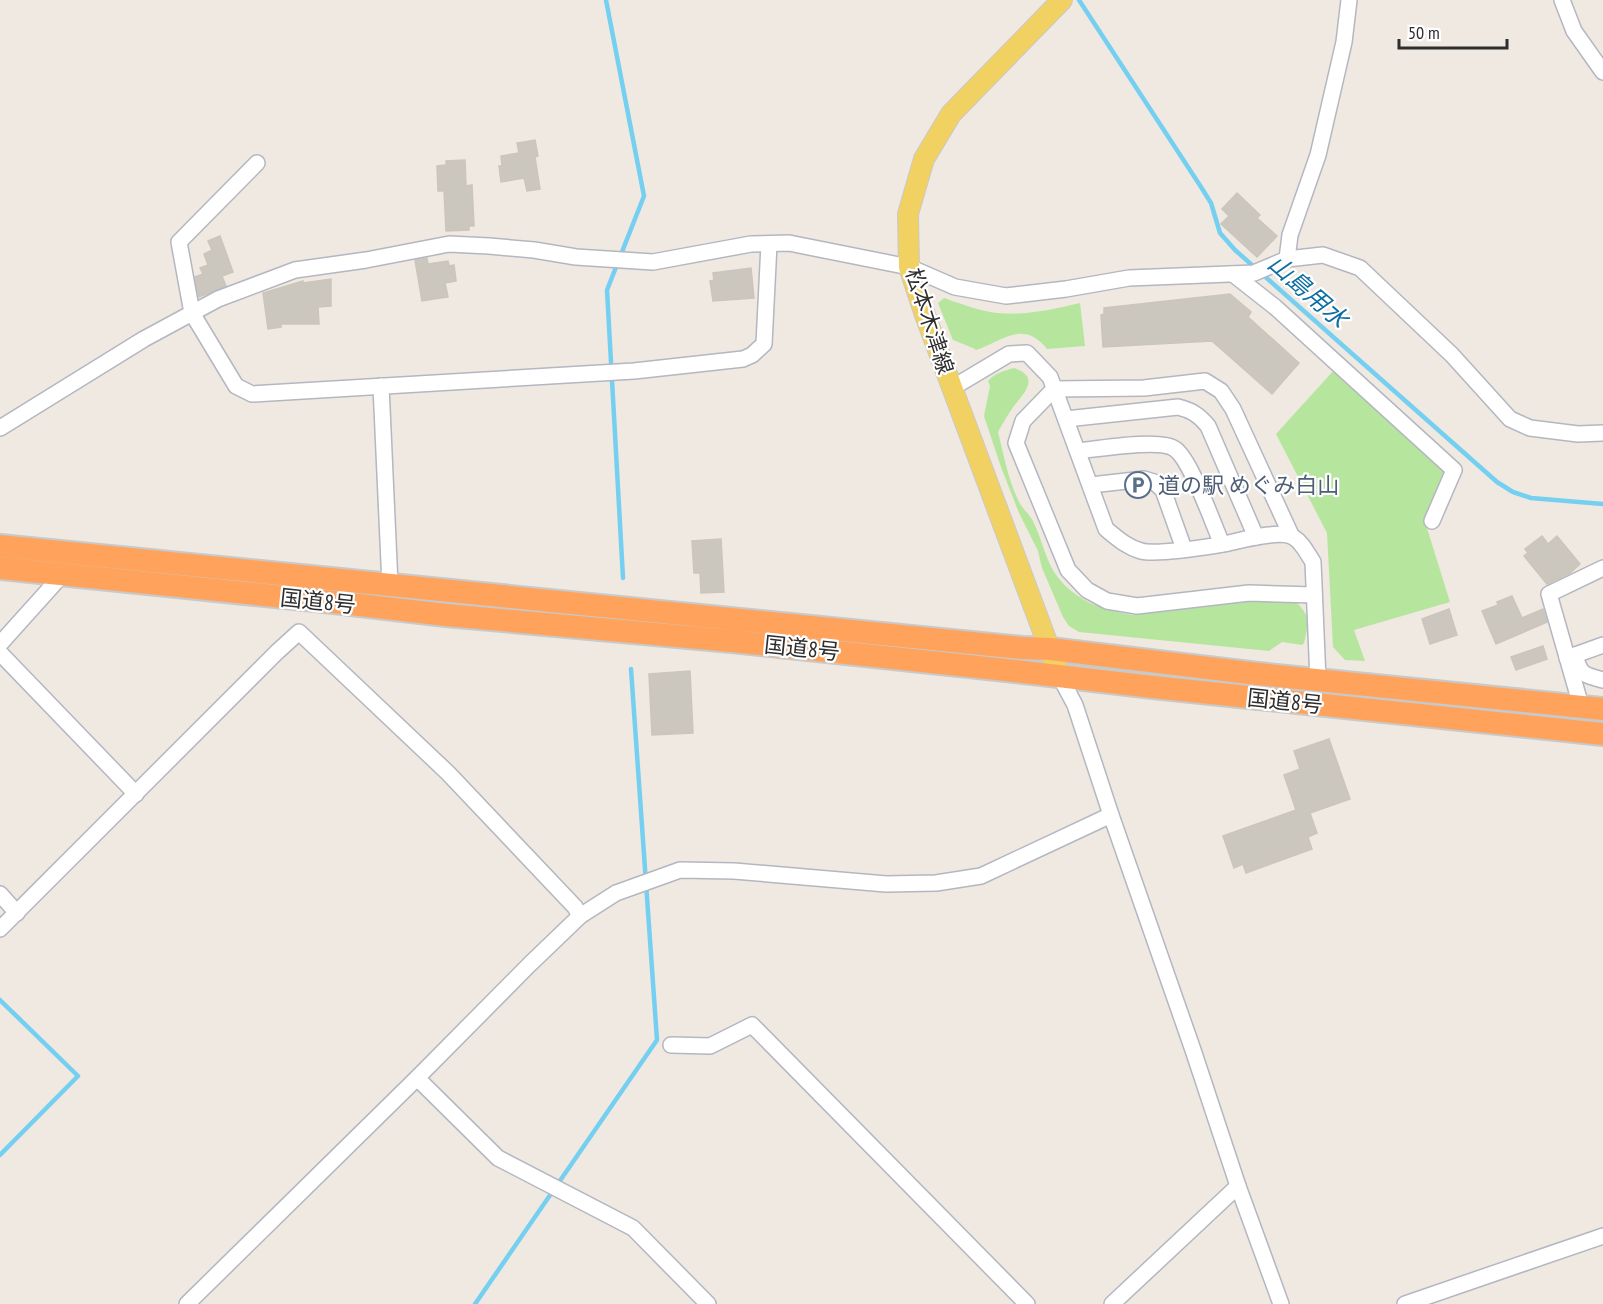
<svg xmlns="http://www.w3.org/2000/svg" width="1603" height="1304" font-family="'PT Sans Narrow','Noto Sans JP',sans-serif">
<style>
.green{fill:#b6e59e}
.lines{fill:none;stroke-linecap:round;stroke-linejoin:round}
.stream{stroke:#75cff0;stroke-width:4.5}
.building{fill:#cbc7bf;stroke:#cbc5ba;stroke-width:1.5}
.minor-casing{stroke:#b4b7c1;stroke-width:18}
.major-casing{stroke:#c9c9c9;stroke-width:22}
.highway-casing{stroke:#c9c9c9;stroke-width:26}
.minor{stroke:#fff;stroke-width:15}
.major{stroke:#f2d163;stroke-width:20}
.highway{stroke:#ffa35c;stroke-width:22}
.labels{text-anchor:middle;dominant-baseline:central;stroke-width:4.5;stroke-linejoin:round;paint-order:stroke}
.street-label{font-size:22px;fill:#2e2e2e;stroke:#fff}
.service-label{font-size:22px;fill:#4e5e75;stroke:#fff;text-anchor:start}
.water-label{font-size:24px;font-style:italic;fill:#0d6fa3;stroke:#fff}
</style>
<rect width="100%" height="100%" fill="#efe9e1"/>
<g class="green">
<path d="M944,298C959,303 974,309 990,312C1019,317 1051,310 1080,303L1085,346L1047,349C1023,319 1003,341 976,350L973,348L953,340L938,303Z"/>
<path d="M1014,368C1041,377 1024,393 1014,406C1008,414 1003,423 998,432C1004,456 1008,479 1019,502C1023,509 1029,514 1033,521C1041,537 1045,557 1054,572C1073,600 1101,610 1133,615L1278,596C1298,602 1299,602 1309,620L1304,643L1302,645L1282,642L1269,651L1079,632L1069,626L1063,617L1042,568L1038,551L1019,513L1001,467L984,416L990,386L988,381C995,373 1003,371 1014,368Z"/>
<polygon points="1335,369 1444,466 1446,475 1426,525 1450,602 1354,630 1365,661 1345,660 1333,647 1327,533 1276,434"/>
</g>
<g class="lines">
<g class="stream">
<polyline points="606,0 644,196 607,290 623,578"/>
<polyline points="1079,0 1201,187 1211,203 1220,233 1235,250 1497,482 1513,492 1531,498 1603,504"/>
<polyline points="0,1000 78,1076 0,1155"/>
<polyline points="475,1304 657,1040 631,669"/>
</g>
</g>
<g class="building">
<polygon points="535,140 538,156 535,157 540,189 527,191 524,178 501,182 499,166 502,166 501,156 519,153 517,143"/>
<polygon points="465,160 466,186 472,185 474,226 469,226 469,230 446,231 444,191 438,191 437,166 446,165 446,161"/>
<polygon points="1237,193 1260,215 1257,218 1277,236 1257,257 1221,224 1229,216 1222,209"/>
<polygon points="220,236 233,272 222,276 226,286 199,297 195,277 203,274 200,268 208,265 204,254 212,250 208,241"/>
<polygon points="427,258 428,264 448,261 449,266 454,265 456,281 445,283 448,297 422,301 415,260"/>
<polygon points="751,268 754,298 713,301 710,281 714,280 713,273"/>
<polygon points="331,279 331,306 318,307 319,324 281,324 281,327 268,329 263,293 303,281 303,283"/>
<polygon points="1230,294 1251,312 1248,317 1299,363 1272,394 1212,341 1103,347 1101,315 1104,314 1104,308"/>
<polygon points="1542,536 1548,544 1557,536 1580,564 1570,573 1547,584 1524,556 1528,553 1525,549"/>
<polygon points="721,539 724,592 701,593 700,573 694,573 692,541"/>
<polygon points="1512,596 1522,618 1543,609 1547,622 1496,644 1482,611 1498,605 1497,602"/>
<polygon points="1449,609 1457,635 1430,644 1422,619"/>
<polygon points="1543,646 1547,659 1516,670 1511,657"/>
<polygon points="690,671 693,733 652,735 649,674"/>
<polygon points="1329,739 1350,799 1310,813 1317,833 1308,837 1312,849 1246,873 1243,864 1234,868 1223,836 1296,810 1284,775 1300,769 1294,751"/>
</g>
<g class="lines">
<defs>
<g id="minor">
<polyline points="1562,0 1574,31 1603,72"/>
<polyline points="257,163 179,242 192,313 236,386 252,394 634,371 743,359 752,355 764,344 769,244"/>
<polyline points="1287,259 1290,235 1318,155 1344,42 1349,0"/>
<polyline points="1233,274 1275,307 1454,470 1432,521"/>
<polyline points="381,386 390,585"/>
<path d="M952,388L1009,354L1027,353L1050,377L1106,529C1117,538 1127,547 1141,551C1155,555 1208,547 1224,544C1239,541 1280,529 1293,537C1302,542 1307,553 1313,562L1318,680"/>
<path d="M1066,419L1178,407C1191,410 1199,415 1208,426L1256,537"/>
<polyline points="0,428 144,339 218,299 295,270 366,260 449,244 489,246 534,250 576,257 653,262 751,244 789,243 909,267 955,287 1006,296 1066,289 1129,278 1254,273 1287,259 1323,255 1360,268 1452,355 1510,419 1530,428 1578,434 1603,433"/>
<path d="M1078,451C1097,449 1161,438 1175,449C1191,460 1213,524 1222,544"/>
<polyline points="1091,485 1144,479 1154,482 1163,490 1184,549"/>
<polyline points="1291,535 1233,409 1221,391 1205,381 1144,388 1054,389 1023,421 1016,443 1068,570 1087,590 1107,601 1137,606 1249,593 1314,595"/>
<polyline points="0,644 62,575"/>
<polyline points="0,653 136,794"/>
<path d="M1575,655C1580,675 1584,675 1603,680"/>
<polyline points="1567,658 1603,645"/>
<polyline points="1060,677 1075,705 1111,815 1193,1050 1238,1186 1281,1304"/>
<polyline points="1581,706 1549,594 1603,568"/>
<polyline points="0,894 17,913"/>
<polyline points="0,929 277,652 299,632 448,773 575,907 580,916"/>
<polyline points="671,1045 710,1046 752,1025 1027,1304"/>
<polyline points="417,1078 498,1158 633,1228 708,1304"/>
<polyline points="187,1304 417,1078 530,964 580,916 616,893 680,870 734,871 886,884 936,883 981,876 1111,815"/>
<polyline points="1112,1304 1238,1186"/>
<polyline points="1405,1304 1603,1236"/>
</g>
<polyline id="major" points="1060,677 925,315 909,267 908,214 924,159 951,114 1062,0"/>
<g id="highway">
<polyline points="0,546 1022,648 1050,649 1258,674 1603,709"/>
<polyline points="0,568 334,602 446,615 732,641 997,669 1153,687 1603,734"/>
</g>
</defs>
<use href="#minor" class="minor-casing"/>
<use href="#major" class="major-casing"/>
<use href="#highway" class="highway-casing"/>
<use href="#minor" class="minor"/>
<use href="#major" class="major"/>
<use href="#highway" class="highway"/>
</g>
<defs>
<symbol id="parking-ring" viewBox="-11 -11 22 22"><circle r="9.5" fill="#fff" stroke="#5c6f8a" stroke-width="1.5"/><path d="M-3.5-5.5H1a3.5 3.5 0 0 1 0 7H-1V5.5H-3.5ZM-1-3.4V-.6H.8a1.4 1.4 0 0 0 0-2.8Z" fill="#5c6f8a"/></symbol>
</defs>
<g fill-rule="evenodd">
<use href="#parking-ring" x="1123" y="470" width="30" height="30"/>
</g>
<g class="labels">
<g class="street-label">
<text transform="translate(930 321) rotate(72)">松本木津線</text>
<text transform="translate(318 601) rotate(6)">国道8号</text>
<text transform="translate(802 648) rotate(6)">国道8号</text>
<text transform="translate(1285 701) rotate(6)">国道8号</text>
</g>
<g class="service-label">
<text x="1158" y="485">道の駅 めぐみ白山</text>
</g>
<g class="water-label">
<text transform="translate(1308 291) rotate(41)">山島用水</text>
</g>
</g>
<path d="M1399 39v9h108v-9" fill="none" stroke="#2e2e2e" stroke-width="3"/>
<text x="1408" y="39" font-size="18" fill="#2e2e2e" stroke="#ffffff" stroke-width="4.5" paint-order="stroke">50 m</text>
</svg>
